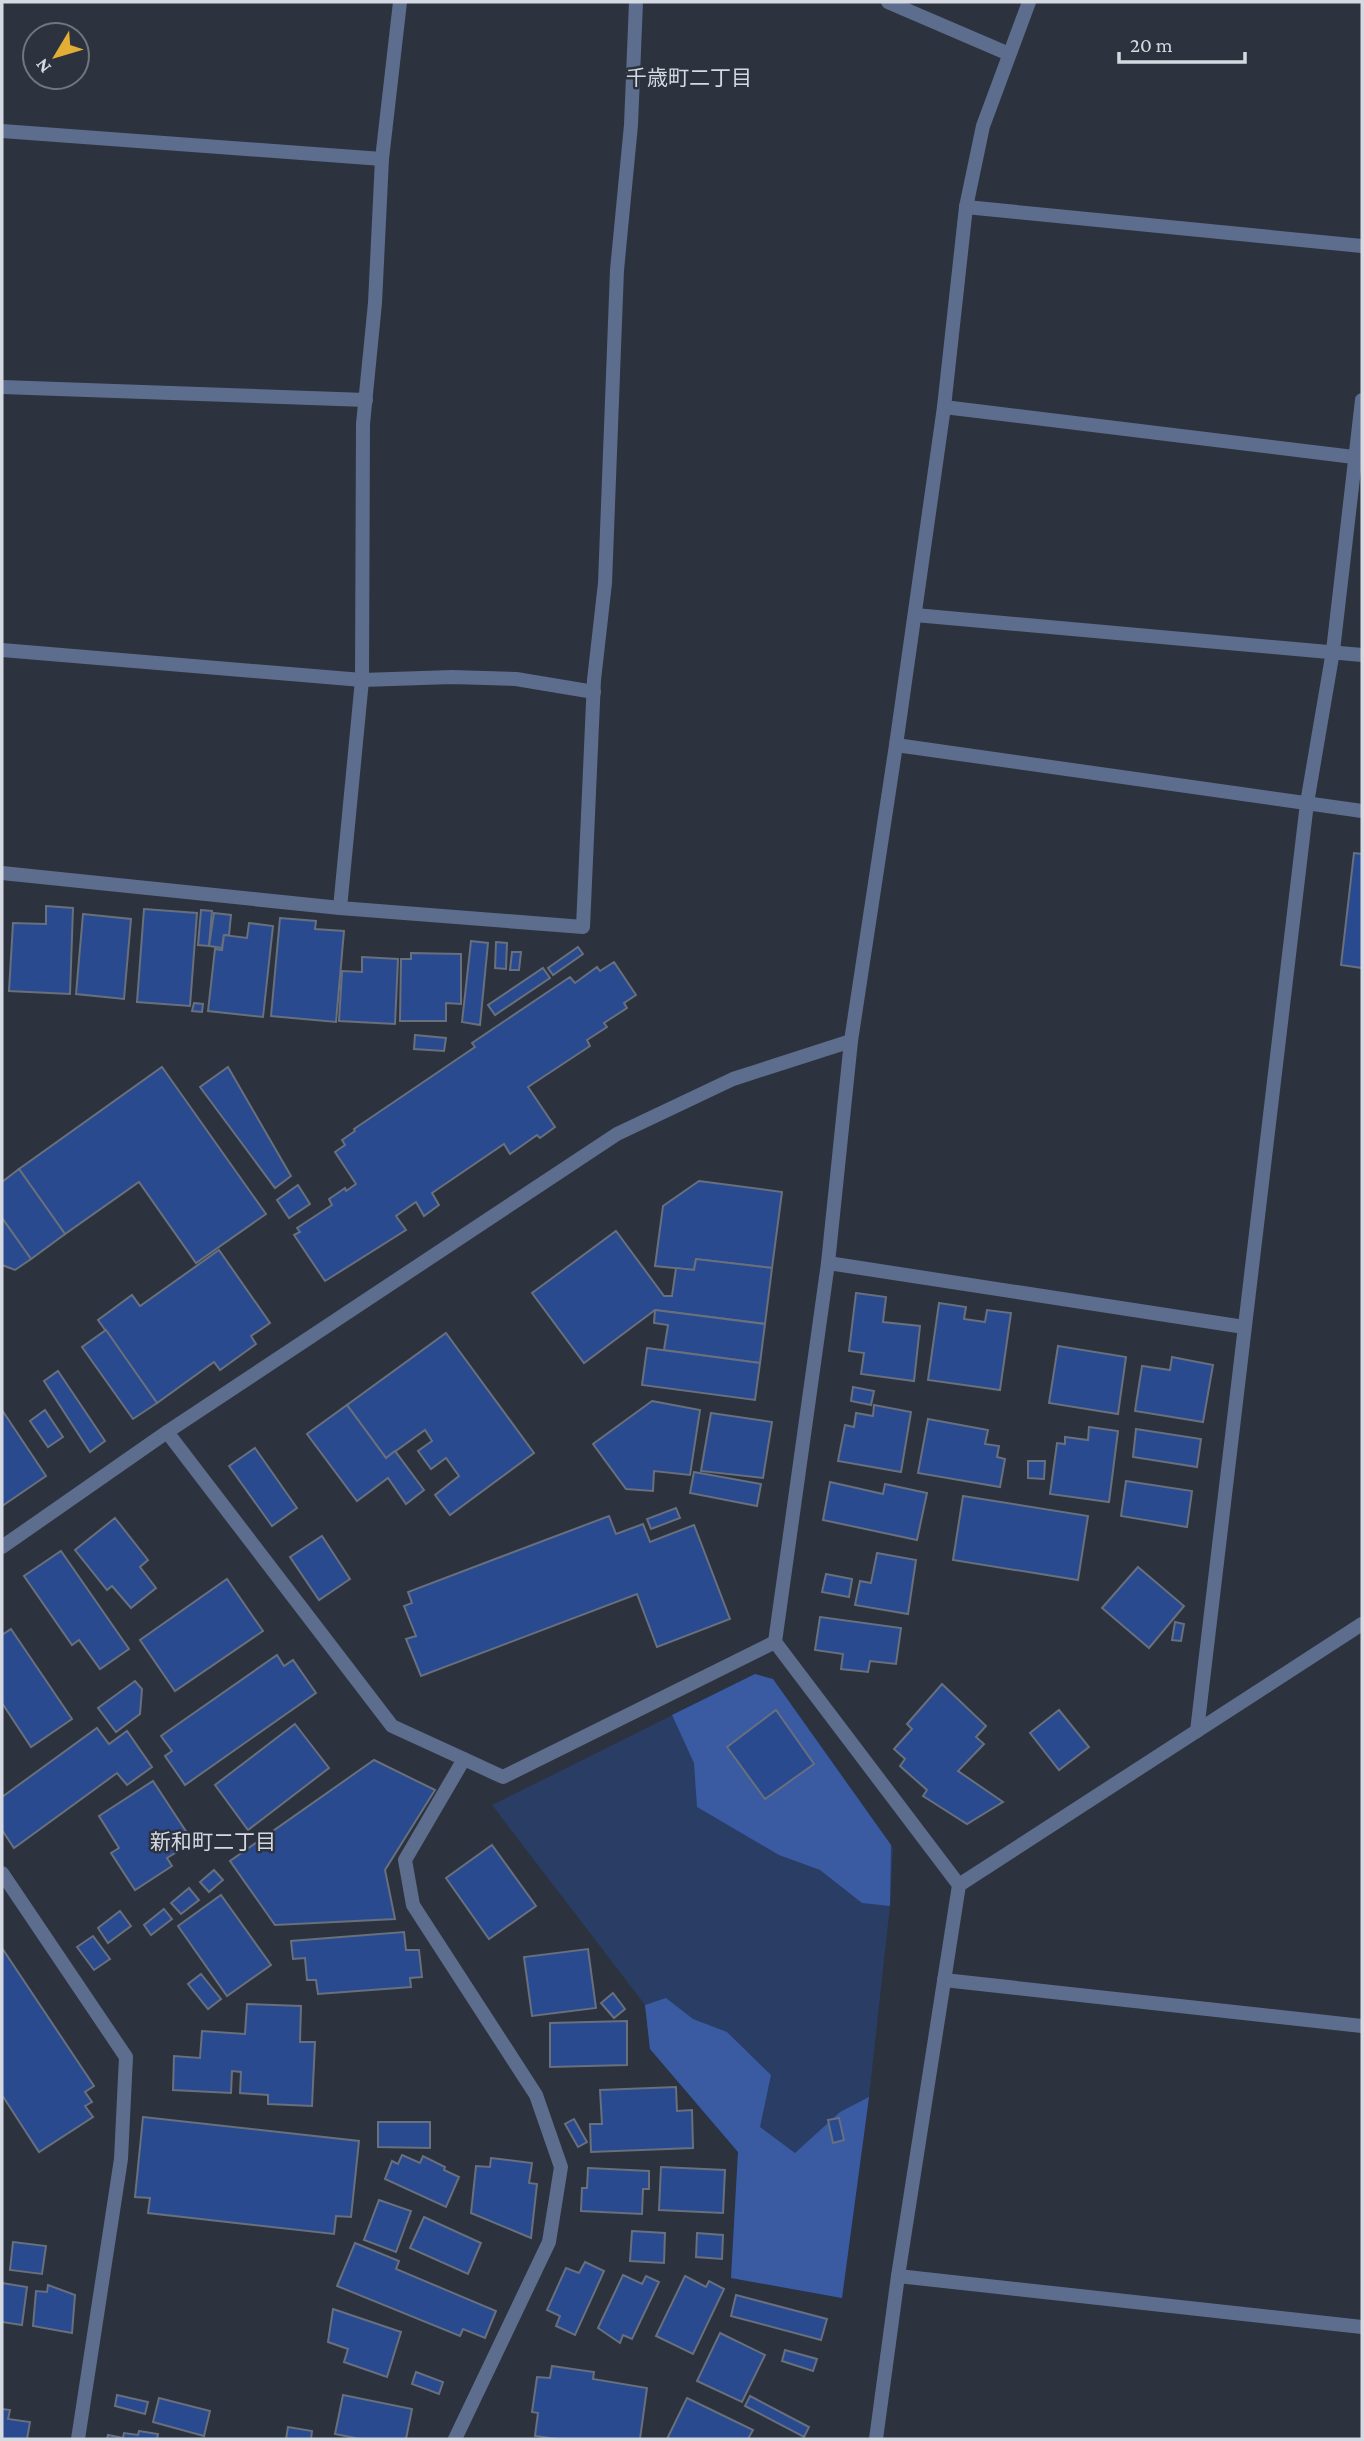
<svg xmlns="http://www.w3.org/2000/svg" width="1364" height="2441" font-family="'Crimson Pro','Noto Sans JP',serif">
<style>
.green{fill:#293d65}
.forest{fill:#3a5ba2}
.building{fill:#2a4a8f;stroke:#686f7d;stroke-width:2}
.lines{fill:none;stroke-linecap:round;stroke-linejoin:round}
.minor{stroke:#5d6d8d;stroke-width:14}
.tertiary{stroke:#5d6d8d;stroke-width:14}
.labels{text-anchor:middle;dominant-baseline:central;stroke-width:5;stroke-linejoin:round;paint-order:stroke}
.neighbourhood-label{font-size:21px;fill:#d5d9e1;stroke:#2c333e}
</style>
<rect width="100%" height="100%" fill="#2c333e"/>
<polygon class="green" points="755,1674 773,1679 893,1848 890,1906 869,2097 842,2298 731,2278 738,2152 650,2049 645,2005 492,1805"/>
<g class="forest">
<polygon points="755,1674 773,1679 891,1845 890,1906 862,1903 820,1870 779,1855 697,1807 694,1763 672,1715"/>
<polygon points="666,1998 693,2019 727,2032 771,2075 760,2127 795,2153 840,2112 869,2097 842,2298 731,2278 738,2152 650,2049 645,2005"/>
</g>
<g class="building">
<polygon points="1354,853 1362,854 1362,968 1341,965"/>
<polygon points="46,906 73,908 70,994 9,991 13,923 46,924"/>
<polygon points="144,909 197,913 190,1006 137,1002"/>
<polygon points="201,910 212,911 209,946 198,945"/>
<polygon points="214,913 231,915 229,935 224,935 222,948 209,946"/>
<polygon points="83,914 131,919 124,999 76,994"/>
<polygon points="280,918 316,921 315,929 344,931 336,1022 271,1016"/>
<polygon points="249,923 273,926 263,1017 208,1011 215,949 222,950 224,935 247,938"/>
<polygon points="471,941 488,943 480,1025 462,1022"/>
<polygon points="496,942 507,943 506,969 495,968"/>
<polygon points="578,947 583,954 553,975 548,968"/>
<polygon points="512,952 521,952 519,970 510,970"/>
<polygon points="411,953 461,954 461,1004 446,1003 446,1021 400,1021 401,959 411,959"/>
<polygon points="362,957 398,959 395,1024 339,1021 342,971 362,972"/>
<polygon points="614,962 636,995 624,1003 627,1008 604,1023 607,1027 587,1040 590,1046 528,1087 555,1127 540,1138 537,1135 510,1154 504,1144 432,1193 439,1205 424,1216 416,1202 396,1216 406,1230 325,1281 294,1235 300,1232 297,1228 332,1205 329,1199 345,1188 346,1191 356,1184 335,1152 345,1145 342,1140 355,1131 354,1129 475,1047 472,1043 570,977 575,983 597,967 600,971"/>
<polygon points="543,968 550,978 495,1015 488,1005"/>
<polygon points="194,1003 203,1004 202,1012 192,1011"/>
<polygon points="415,1035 446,1038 444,1051 414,1049"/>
<polygon points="162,1067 266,1214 196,1263 139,1182 65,1234 19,1169"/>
<polygon points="228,1067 291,1176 275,1188 200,1087"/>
<polygon points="19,1169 65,1234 31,1259 2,1218 2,1182"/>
<polygon points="699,1181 782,1192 772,1268 696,1259 694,1270 655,1266 663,1206"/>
<polygon points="298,1185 310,1204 289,1218 277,1200"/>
<polygon points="2,1218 31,1259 15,1270 2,1265"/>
<polygon points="616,1231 664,1296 672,1296 676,1268 694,1270 696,1259 772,1268 765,1324 655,1310 584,1363 532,1293"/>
<polygon points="219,1250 270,1323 251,1336 256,1344 220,1370 214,1362 157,1403 98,1320 132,1295 140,1306"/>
<polygon points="856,1293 886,1297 883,1322 920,1326 914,1381 861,1374 864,1353 849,1351"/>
<polygon points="939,1303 966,1307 964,1319 985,1322 987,1310 1011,1313 1000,1390 928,1380"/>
<polygon points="655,1310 765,1324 760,1363 664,1350 668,1325 654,1323"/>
<polygon points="106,1330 157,1403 133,1419 82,1347"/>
<polygon points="446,1333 534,1453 450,1515 435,1495 459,1476 446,1458 431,1469 418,1451 432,1441 425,1430 386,1458 347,1405"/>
<polygon points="1058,1346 1126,1357 1118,1414 1049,1403"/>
<polygon points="647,1348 760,1363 755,1400 642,1385"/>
<polygon points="1172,1357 1213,1365 1203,1422 1135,1411 1142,1366 1170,1370"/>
<polygon points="58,1371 105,1441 90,1452 44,1381"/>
<polygon points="853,1387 874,1391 871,1405 851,1401"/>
<polygon points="652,1401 700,1410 690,1475 654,1471 653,1491 626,1489 593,1444"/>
<polygon points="347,1405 386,1458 395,1451 424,1490 406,1504 388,1478 357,1501 307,1434"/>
<polygon points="874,1405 911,1412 901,1472 838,1461 845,1425 854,1427 856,1413 873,1416"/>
<polygon points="2,1410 46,1476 2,1506"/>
<polygon points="45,1410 63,1437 48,1447 30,1421"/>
<polygon points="711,1413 772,1422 763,1478 701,1471"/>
<polygon points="928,1419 988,1430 985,1444 999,1446 997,1457 1005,1459 1000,1487 918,1473"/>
<polygon points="1089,1427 1118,1431 1109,1502 1050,1494 1057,1443 1065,1444 1065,1437 1088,1440"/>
<polygon points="1136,1429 1201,1439 1197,1467 1133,1457"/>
<polygon points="255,1448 297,1508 272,1526 229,1466"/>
<polygon points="1028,1461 1045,1461 1044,1479 1028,1478"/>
<polygon points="694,1472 761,1484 757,1506 690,1493"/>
<polygon points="1126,1481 1192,1491 1187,1527 1121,1516"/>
<polygon points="830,1482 883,1494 885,1484 927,1493 917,1540 823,1520"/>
<polygon points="963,1496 1088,1516 1078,1580 953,1560"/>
<polygon points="676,1508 680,1518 651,1529 647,1519"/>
<polygon points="609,1516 616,1534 643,1524 650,1542 694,1525 730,1619 657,1647 637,1594 421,1676 406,1639 416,1636 404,1606 412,1603 408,1592"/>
<polygon points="115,1518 148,1560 140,1567 156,1588 131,1608 112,1586 107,1590 75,1550"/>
<polygon points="322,1536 350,1579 319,1600 290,1557"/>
<polygon points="61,1551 129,1649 100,1669 79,1640 72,1645 24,1576"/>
<polygon points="877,1553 916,1560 908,1614 855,1605 860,1581 871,1583"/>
<polygon points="1138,1567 1184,1606 1149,1648 1102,1608"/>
<polygon points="826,1574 852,1579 849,1597 822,1592"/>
<polygon points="227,1579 263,1631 175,1691 140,1640"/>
<polygon points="820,1617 901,1628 896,1664 870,1661 868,1672 841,1669 843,1654 815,1650"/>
<polygon points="1175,1622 1184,1624 1181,1641 1172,1640"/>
<polygon points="11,1629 72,1719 31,1747 2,1703 2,1635"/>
<polygon points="277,1655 284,1666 293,1660 316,1693 185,1785 165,1756 172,1751 161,1736"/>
<polygon points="135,1681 142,1689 140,1714 116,1732 98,1708"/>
<polygon points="942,1684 986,1726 976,1737 984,1744 958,1771 1003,1802 967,1824 923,1796 927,1790 900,1766 905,1759 894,1749 912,1729 907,1724"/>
<polygon points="776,1710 814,1764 765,1799 727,1747"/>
<polygon points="1059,1710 1089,1747 1059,1770 1030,1733"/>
<polygon points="295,1724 329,1768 248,1830 215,1785"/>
<polygon points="97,1728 109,1744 127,1731 152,1767 127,1785 117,1773 14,1848 2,1830 2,1797"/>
<polygon points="374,1760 435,1790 385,1870 395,1919 275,1925 230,1861"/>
<polygon points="153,1781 193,1842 167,1858 172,1866 135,1890 111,1853 119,1848 99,1816"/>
<polygon points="492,1845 536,1906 489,1939 446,1878"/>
<polygon points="214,1870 223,1880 209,1892 200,1882"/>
<polygon points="189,1888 199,1900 181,1914 171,1903"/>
<polygon points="221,1895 271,1965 227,1996 178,1926"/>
<polygon points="164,1909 172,1919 151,1935 144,1925"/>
<polygon points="120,1911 131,1926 108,1943 98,1928"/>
<polygon points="404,1932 406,1950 419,1950 422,1977 410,1978 411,1987 318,1994 316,1980 307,1980 305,1958 293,1959 291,1941"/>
<polygon points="93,1936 110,1959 94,1970 77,1947"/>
<polygon points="2,1948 94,2086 85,2092 92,2102 85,2106 93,2117 39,2152 2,2095"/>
<polygon points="588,1949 596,2008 532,2016 524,1957"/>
<polygon points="201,1974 221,1999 208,2009 188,1984"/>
<polygon points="613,1993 625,2009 614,2018 601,2003"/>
<polygon points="247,2004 301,2006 300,2042 315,2042 312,2106 268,2104 268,2095 240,2093 241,2072 232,2071 231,2093 173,2090 174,2056 200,2058 202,2031 245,2034"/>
<polygon points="627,2021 627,2065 550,2067 550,2023"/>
<polygon points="676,2087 677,2111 692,2110 693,2148 591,2152 590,2124 602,2124 600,2090"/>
<polygon points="143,2117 359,2141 351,2217 336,2216 334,2234 148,2213 150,2198 135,2197"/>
<polygon points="839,2118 844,2140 833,2143 828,2120"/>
<polygon points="574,2119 587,2142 578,2147 565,2124"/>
<polygon points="378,2122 430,2122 430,2148 378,2147"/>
<polygon points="402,2155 420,2163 423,2156 445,2167 444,2170 459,2177 446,2207 385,2179 392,2161 398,2164"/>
<polygon points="491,2158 532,2163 529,2183 537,2184 531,2238 471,2213 476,2166 490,2167"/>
<polygon points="661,2167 725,2170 723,2213 659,2210"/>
<polygon points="588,2168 649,2171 649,2189 643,2189 642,2214 581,2211 582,2188 587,2188"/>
<polygon points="379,2200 411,2211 396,2252 364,2240"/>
<polygon points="424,2217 481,2243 468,2274 410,2248"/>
<polygon points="632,2231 665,2233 664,2263 630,2261"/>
<polygon points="697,2233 723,2235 722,2259 696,2257"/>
<polygon points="13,2242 46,2246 42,2274 10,2270"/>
<polygon points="355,2243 399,2261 396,2269 496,2311 485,2338 463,2329 460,2336 337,2286"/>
<polygon points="585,2262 604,2271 575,2335 556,2326 560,2316 547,2310 566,2268 579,2273"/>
<polygon points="623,2275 642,2284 646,2276 659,2282 632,2339 623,2335 620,2343 598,2328"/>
<polygon points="685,2276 706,2287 709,2281 724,2289 693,2354 656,2336"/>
<polygon points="2,2283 27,2287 22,2325 2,2322"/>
<polygon points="48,2285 75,2295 72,2333 33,2326 36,2291 47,2292"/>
<polygon points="736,2295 827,2319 821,2340 731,2316"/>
<polygon points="333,2309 401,2332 387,2377 344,2362 348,2349 328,2342"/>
<polygon points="720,2333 765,2355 742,2402 697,2381"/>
<polygon points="785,2350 817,2359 813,2371 782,2361"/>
<polygon points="552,2366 594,2372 593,2379 647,2388 640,2439 557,2439 535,2436 538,2413 532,2412 537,2377 550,2378"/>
<polygon points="416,2372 443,2382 439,2394 412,2384"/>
<polygon points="117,2395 148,2402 145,2414 115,2406"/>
<polygon points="343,2395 412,2409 406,2439 360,2439 335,2434"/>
<polygon points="750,2396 809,2427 804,2437 745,2406"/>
<polygon points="159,2398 210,2411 204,2436 153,2422"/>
<polygon points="687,2398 753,2430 748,2439 667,2439"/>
<polygon points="2,2409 10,2410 8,2419 30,2422 27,2439 2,2439"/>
<polygon points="288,2427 312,2431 311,2439 286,2439"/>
<polygon points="139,2431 158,2434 157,2439 107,2439 108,2435 123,2438 124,2433 138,2435"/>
</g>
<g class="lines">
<g class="minor">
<polyline points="400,2 382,159 375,303 363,424 362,680 340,908 583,927 594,680 605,583 617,270 631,125 636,2"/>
<polyline points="888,2 1009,54"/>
<polyline points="2,131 382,159"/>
<polyline points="966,207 1362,246"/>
<polyline points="2,387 366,400"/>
<polyline points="944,407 1362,458"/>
<polyline points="915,615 1362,655"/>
<polyline points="2,650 362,680 452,677 516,679 594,692"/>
<polyline points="2,873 340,908"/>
<polyline points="828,1263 1244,1327"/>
<polyline points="167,1432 392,1726 464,1759 405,1860 413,1905 536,2095 561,2167 549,2242 455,2439"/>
<polyline points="2,1547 167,1432 617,1134 733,1079 851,1041"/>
<polyline points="1197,1731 1307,803 1333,651 1362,400"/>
<polyline points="464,1759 503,1777 775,1642"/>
<polyline points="2,1873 126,2057 121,2159 78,2439"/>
<polyline points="944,1980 1362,2026"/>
<polyline points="898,2276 1362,2327"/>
</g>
<g class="tertiary">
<polyline points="896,745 1362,811"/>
<polyline points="959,1885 1362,1624"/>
<polyline points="876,2439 898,2276 959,1885 775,1642 828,1263 851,1041 896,745 944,407 966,207 983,126 1029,2"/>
</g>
</g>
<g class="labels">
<g class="neighbourhood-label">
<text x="689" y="78">千歳町二丁目</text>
<text x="213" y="1842">新和町二丁目</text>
</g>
</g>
<rect width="1364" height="2441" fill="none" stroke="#d5d9e1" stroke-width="7"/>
<g transform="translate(56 56) rotate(232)"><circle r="33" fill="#2c333e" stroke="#70757f" stroke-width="2"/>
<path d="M0-5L12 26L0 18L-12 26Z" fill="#e3ae35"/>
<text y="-10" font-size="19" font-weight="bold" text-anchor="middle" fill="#d5d9e1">N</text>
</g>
<path d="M1119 52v10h126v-10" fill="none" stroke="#d5d9e1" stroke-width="3.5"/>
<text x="1130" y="52" font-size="21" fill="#d5d9e1" stroke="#2c333e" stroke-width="5" paint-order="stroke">20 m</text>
</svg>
